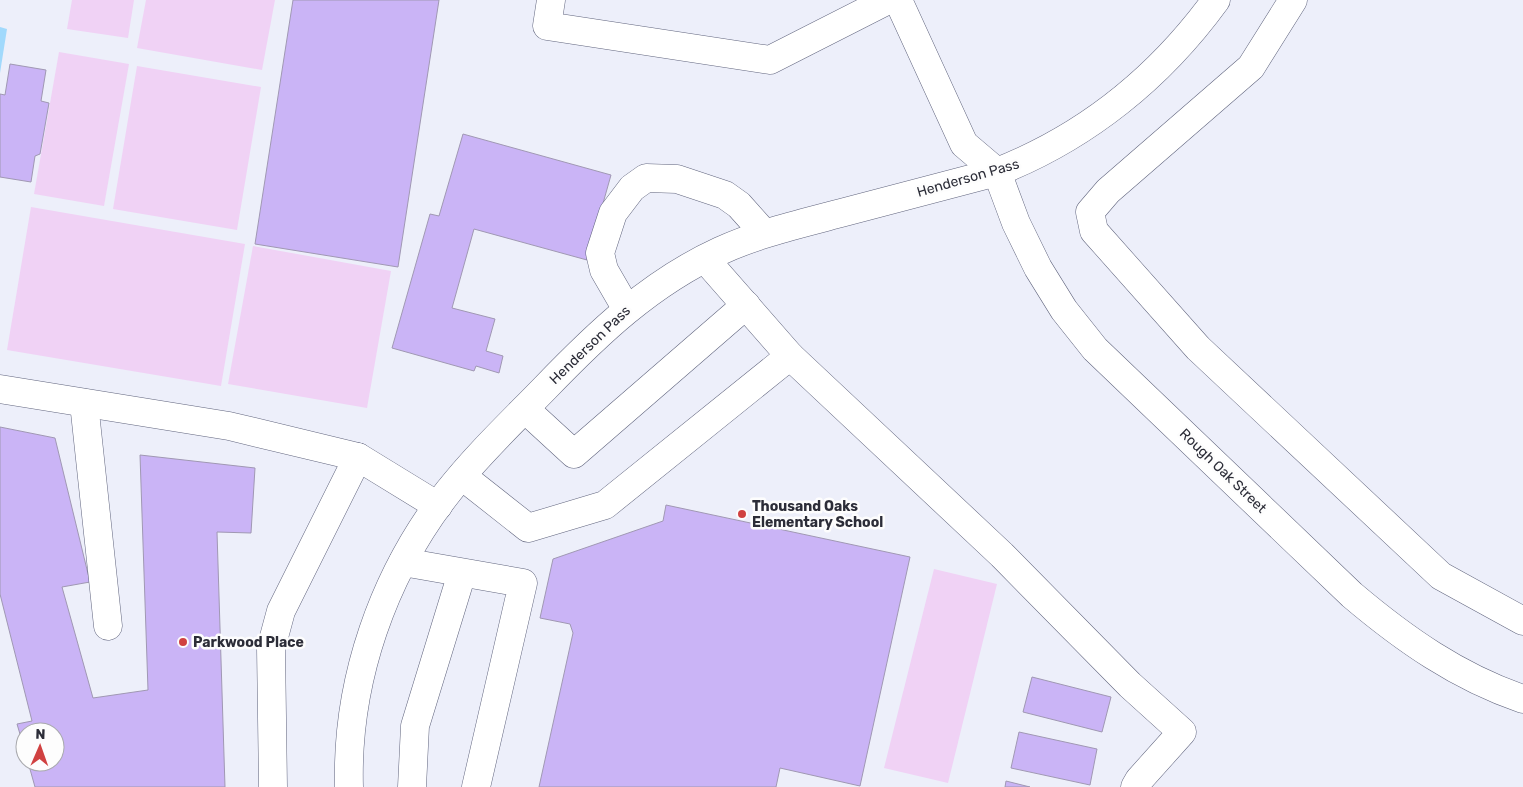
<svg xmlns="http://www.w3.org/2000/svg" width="1523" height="787" font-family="Rubik,sans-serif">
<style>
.green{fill:#f0d2f5}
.water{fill:#a1d9fc}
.building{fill:#cab4f6;stroke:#a098b3}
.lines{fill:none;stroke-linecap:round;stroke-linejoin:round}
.minor-casing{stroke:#61657e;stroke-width:29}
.minor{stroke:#fff;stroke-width:28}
.poi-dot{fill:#d04141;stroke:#fdfdfd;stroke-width:2}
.labels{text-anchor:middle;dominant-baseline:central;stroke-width:5;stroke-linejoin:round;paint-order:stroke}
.street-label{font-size:14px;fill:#2c2d38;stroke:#fdfdfd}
.poi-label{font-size:14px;font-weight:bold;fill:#2c2d38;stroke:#fdfdfd;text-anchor:start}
</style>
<rect width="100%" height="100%" fill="#edeffa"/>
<g class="green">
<polygon points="72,0 134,0 128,38 67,29"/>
<polygon points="146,0 275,0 262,70 137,48"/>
<polygon points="59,52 129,64 104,206 34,194"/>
<polygon points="137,66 261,87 237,230 113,209"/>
<polygon points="31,207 245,244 221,386 7,350"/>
<polygon points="253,246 391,271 367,408 228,384"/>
<polygon points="934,569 997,584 948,783 884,768"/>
</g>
<polygon class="water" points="0,27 7,29 0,73"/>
<g class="building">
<polygon points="293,0 439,0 398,267 255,244"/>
<polygon points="10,64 46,70 41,101 49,103 40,154 35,156 31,182 0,177 0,94 5,95"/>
<polygon points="463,134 611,175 587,260 474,229 452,308 495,319 486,351 503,356 499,373 476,366 474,371 392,348 430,214 439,216"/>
<polygon points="0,427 55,438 90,582 62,587 93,698 148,690 140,455 255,468 251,533 217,532 225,787 35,787 28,762 55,762 55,732 25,732 25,751 17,724 32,721 0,594"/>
<polygon points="666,505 910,557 860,786 780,768 776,787 539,787 573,633 570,624 540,618 553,559 663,521"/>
<polygon points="1032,677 1111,697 1102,732 1023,712"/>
<polygon points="1019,732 1097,749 1090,785 1011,768"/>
<polygon points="1006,781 1030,787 1005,787"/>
</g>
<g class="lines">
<defs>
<g id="minor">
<polyline points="551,0 547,26 770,60 888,0"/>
<path d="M898,0L964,144L997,172L1016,223L1038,268L1064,310L1095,349L1352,595C1404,639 1458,677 1523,699"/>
<polyline points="1293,0 1251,67 1108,191 1090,212 1094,231 1198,348 1441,576 1523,621"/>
<polyline points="626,308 604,270 600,253 613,213 632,188 646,178 677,179 725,195 739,205 764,233"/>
<polyline points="790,356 1002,555 1130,685 1182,732 1139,780 1135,787"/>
<polyline points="0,389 229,426 358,457"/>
<polyline points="84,403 108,626"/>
<polyline points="525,409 574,454 746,305"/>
<polyline points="462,476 528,528 605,505 790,356 705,259"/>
<polyline points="403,562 523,583 476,787"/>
<polyline points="273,787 271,648 281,611 358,457 438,506"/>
<path d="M349,787C346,681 383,575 448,492C477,455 512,422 545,388C597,334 650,283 720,251C759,233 800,224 841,213C893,199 945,186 997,172C1086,137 1160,77 1216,0"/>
<polyline points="412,787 415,726 462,573"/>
</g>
</defs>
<use href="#minor" class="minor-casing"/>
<use href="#minor" class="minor"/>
</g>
<g class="poi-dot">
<circle cx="742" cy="514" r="5"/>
<circle cx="183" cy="642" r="5"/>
</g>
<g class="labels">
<g class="street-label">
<text transform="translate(968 178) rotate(-16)">Henderson Pass</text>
<text transform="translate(590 345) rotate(-44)">Henderson Pass</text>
<text transform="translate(1223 471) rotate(44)">Rough Oak Street</text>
</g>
<g class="poi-label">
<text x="752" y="506">Thousand Oaks<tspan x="752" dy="16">Elementary School</tspan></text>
<text x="193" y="642">Parkwood Place</text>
</g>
</g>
<g transform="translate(40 747) rotate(2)"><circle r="24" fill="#fdfdfd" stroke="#a9aaae"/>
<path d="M0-4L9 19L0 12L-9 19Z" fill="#d04141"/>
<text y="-8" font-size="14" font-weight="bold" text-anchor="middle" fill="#2c2d38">N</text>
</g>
</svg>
